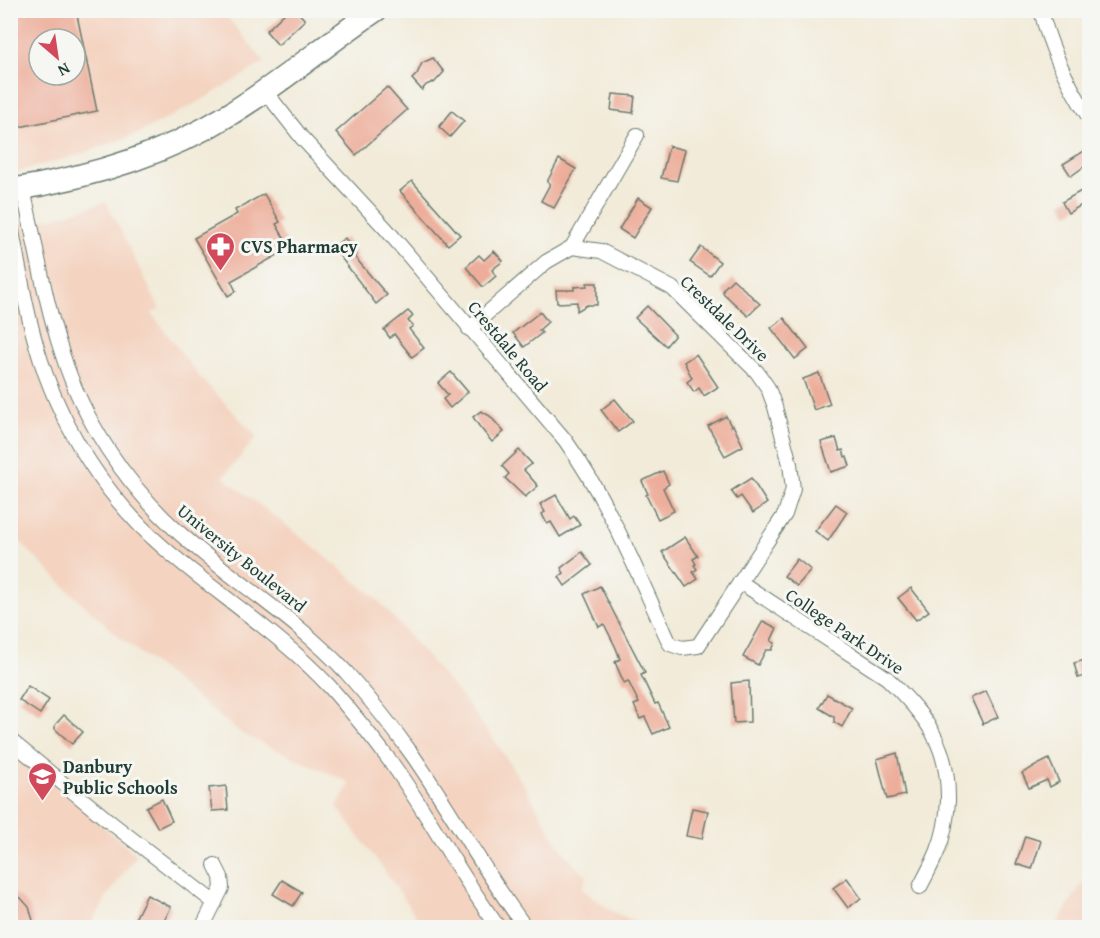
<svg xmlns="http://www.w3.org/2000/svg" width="1100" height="938" font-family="'Gentium Book Plus',serif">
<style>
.built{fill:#f4d3c0;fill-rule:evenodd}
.building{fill:#edad9a;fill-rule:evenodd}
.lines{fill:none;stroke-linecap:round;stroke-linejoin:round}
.street-casing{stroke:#697a6e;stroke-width:16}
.primary-casing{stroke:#697a6e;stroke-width:25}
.street{stroke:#fff;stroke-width:14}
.primary{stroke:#fff;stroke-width:22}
.labels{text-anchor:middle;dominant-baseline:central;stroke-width:6;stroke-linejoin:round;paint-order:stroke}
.poi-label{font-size:18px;font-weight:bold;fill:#1f3d34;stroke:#f6f6f2;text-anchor:start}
.street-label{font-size:18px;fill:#1f3d34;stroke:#f6f6f2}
</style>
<rect width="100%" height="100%" fill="#f6f6f2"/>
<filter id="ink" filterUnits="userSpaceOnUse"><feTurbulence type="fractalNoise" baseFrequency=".0167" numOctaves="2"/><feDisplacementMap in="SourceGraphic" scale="12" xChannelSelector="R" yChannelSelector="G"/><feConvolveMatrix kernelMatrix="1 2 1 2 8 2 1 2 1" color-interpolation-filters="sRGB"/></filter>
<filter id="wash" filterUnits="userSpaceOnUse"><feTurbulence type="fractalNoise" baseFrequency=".008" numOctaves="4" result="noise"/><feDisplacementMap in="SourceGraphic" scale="24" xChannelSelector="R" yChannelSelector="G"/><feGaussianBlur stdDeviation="1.35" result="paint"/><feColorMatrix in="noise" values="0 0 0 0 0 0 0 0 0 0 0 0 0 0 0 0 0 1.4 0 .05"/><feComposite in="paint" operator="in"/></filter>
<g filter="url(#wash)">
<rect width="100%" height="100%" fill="#f2ebd9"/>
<g class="built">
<path d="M11,11H222L265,62L202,100L138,134L71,157L11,174ZM39,39H75V75H39Z"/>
<polygon points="106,202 160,309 152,314 198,375 257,437 223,477 312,545 379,601 468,705 497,744 523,784 560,847 577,868 587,875 582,889 612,911 645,927 423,927 387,874 337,807 350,783 242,734 117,635 69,591 11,533 10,226 56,217"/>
<polygon points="10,748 137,855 108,895 90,927 11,927"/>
<polygon points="1089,873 1089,927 1055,927"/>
</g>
<g id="blocks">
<g class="building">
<path d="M10,10H76L97,111L10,129ZM39,39H75V75H39Z"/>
<polygon points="288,10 296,10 305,20 278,45 266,31"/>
<polygon points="433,58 444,72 434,83 433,82 426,85 422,90 412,79 417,74 422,63"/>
<polygon points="387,87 407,110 356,155 336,132"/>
<polygon points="613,94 635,96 633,113 611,110"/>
<polygon points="452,111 464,121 450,137 439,127"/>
<polygon points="669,146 685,150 677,181 661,178"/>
<polygon points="1089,148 1089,163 1071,176 1063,164"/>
<polygon points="559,159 576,169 554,208 541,201 550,184 547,182"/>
<polygon points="412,181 460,235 448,245 400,191"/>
<polygon points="1081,191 1087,202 1068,213 1062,202"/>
<polygon points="264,194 280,222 276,224 290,248 231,281 236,291 228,296 194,238 237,214 235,210"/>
<polygon points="638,198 652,207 633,238 619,229"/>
<polygon points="345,238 356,254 354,255 359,262 387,295 376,304 333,247"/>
<polygon points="701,247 720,262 710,276 690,262"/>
<polygon points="494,251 503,261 492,270 496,276 483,287 466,267 479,255 484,260"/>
<polygon points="733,279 760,304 748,316 723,293 723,289"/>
<polygon points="587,283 597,283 597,305 587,305 577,311 577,302 557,303 556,290 574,290 574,287 587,286"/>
<polygon points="647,306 675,335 666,346 635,318"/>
<polygon points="408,311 413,316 408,321 413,326 409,329 424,348 412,357 394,334 390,338 384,330"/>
<polygon points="540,312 548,322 539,330 542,333 524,347 513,333"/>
<polygon points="784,318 808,349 795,359 771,328"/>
<polygon points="696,354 718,387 704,396 699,388 694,392 687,382 692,378 684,362"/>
<polygon points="451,372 468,392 450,408 443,399 448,395 438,383"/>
<polygon points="819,373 830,404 814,410 803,379"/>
<polygon points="615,399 633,421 618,432 601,410"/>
<polygon points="481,411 490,416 504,432 492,442 479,426 473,417"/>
<polygon points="726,416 731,426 733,425 743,446 725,456 708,426"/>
<polygon points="836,438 840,451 843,450 845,457 847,457 850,466 831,472 821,442"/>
<polygon points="519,450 532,464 524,470 538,486 525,497 505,478 509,474 502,466"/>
<polygon points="663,471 669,484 663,488 674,511 658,519 646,495 648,494 642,481"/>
<polygon points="751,478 767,503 753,513 741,496 737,499 731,491"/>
<polygon points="556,495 570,519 574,516 580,525 560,537 551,522 547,524 542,514 545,512 540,504"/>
<polygon points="836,504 847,512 828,541 815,531"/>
<polygon points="685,537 698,556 693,559 696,564 694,565 697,569 693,572 698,579 686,587 662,552"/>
<polygon points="582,552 592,565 565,586 559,577 564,573 561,568"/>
<polygon points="797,559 811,570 797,586 784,576"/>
<polygon points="600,586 645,673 641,675 655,704 658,703 669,727 653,734 645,717 640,719 634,705 639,703 628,681 624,683 615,662 620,659 616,648 604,624 599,627 584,594"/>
<polygon points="911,588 929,611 916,620 898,598"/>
<polygon points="763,621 777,628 771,641 775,643 772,650 766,650 758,665 743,657"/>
<polygon points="1089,659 1089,675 1078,678 1074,663"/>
<polygon points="749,681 750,722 734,723 731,683"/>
<polygon points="28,686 49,700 40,714 19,700"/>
<polygon points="986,691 998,717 983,724 971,698"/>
<polygon points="827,694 852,708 842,727 834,722 834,717 819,708"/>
<polygon points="64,715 83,732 72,744 55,729 55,725"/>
<polygon points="897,753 905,795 887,799 877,759"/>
<polygon points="1049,759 1059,782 1050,787 1047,780 1029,788 1022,773"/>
<polygon points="226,786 228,810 212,811 209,788"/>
<polygon points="162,799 172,821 158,828 146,807"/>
<polygon points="692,808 708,811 702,839 686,836"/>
<polygon points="1025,836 1041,841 1032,869 1016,864"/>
<polygon points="847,878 861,898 848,908 833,888"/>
<polygon points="282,880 302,892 293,906 273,894"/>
<polygon points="10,892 21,898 29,907 35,927 10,927"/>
<polygon points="147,895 171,907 161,927 142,927 133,923"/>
</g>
</g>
</g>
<g filter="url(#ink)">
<use href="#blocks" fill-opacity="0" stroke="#697a6e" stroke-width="1.5"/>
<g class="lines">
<defs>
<g id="street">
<path d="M1041,10C1050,49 1068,85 1090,119"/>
<path d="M265,91L302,138L387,230L565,440C610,503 638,575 670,644L682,648L698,646L785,514L793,489L790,464L775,407L768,388L757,372L672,288L601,251L572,247"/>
<path d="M13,193L15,189L25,199L27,207C38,256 46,305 62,353C83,420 124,482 176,530C231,580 295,617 346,672C369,698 391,725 411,753C451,810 484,872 526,928"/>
<path d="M10,220C19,267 26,315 41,361C64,431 107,499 164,548C218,595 281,634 330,687C352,712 373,738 393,765C430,817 460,876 499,928"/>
<polyline points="469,329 546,262 572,247 637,135"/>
<path d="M740,582L887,678C926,716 949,744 948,801C947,817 944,835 938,850C933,863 926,875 920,887"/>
<polyline points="10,740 110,822 215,903"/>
<polyline points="202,928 222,888 221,877 215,865"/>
</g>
<path id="primary" d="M10,190C88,178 163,156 230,114C281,83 326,44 376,10"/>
</defs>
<use href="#street" class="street-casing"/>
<use href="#primary" class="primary-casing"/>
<use href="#street" class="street"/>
<use href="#primary" class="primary"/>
</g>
</g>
<defs>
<symbol id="pharmacy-pin" viewBox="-11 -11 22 30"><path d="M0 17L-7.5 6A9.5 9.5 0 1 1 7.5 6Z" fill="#d1495b" stroke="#f6f6f2"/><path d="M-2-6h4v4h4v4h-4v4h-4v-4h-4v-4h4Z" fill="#fff"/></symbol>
<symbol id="school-pin" viewBox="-11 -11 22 30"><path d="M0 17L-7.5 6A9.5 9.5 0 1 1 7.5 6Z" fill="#d1495b" stroke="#f6f6f2"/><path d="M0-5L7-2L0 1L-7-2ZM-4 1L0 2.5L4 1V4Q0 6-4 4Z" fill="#fff"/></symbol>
</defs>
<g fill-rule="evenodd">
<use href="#pharmacy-pin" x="204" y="230" width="33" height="45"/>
<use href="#school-pin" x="26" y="760" width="33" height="45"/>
</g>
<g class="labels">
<g class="poi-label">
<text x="241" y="246">CVS Pharmacy</text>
<text x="63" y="766">Danbury<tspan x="63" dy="21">Public Schools</tspan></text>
</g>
<g class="street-label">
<text transform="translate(725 318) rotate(44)">Crestdale Drive</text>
<text transform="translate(508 346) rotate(50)">Crestdale Road</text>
<text transform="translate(242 558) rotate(39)">University Boulevard</text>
<text transform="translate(845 631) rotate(34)">College Park Drive</text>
</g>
</g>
<rect width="1100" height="938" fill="none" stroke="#f6f6f2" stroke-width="36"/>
<g transform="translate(57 57) rotate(151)"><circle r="28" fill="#f6f6f2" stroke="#a0aca6" stroke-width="1.5"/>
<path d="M0-4.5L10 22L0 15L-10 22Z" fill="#d1495b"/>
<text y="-9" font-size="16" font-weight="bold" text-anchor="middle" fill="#1f3d34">N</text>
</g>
</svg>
